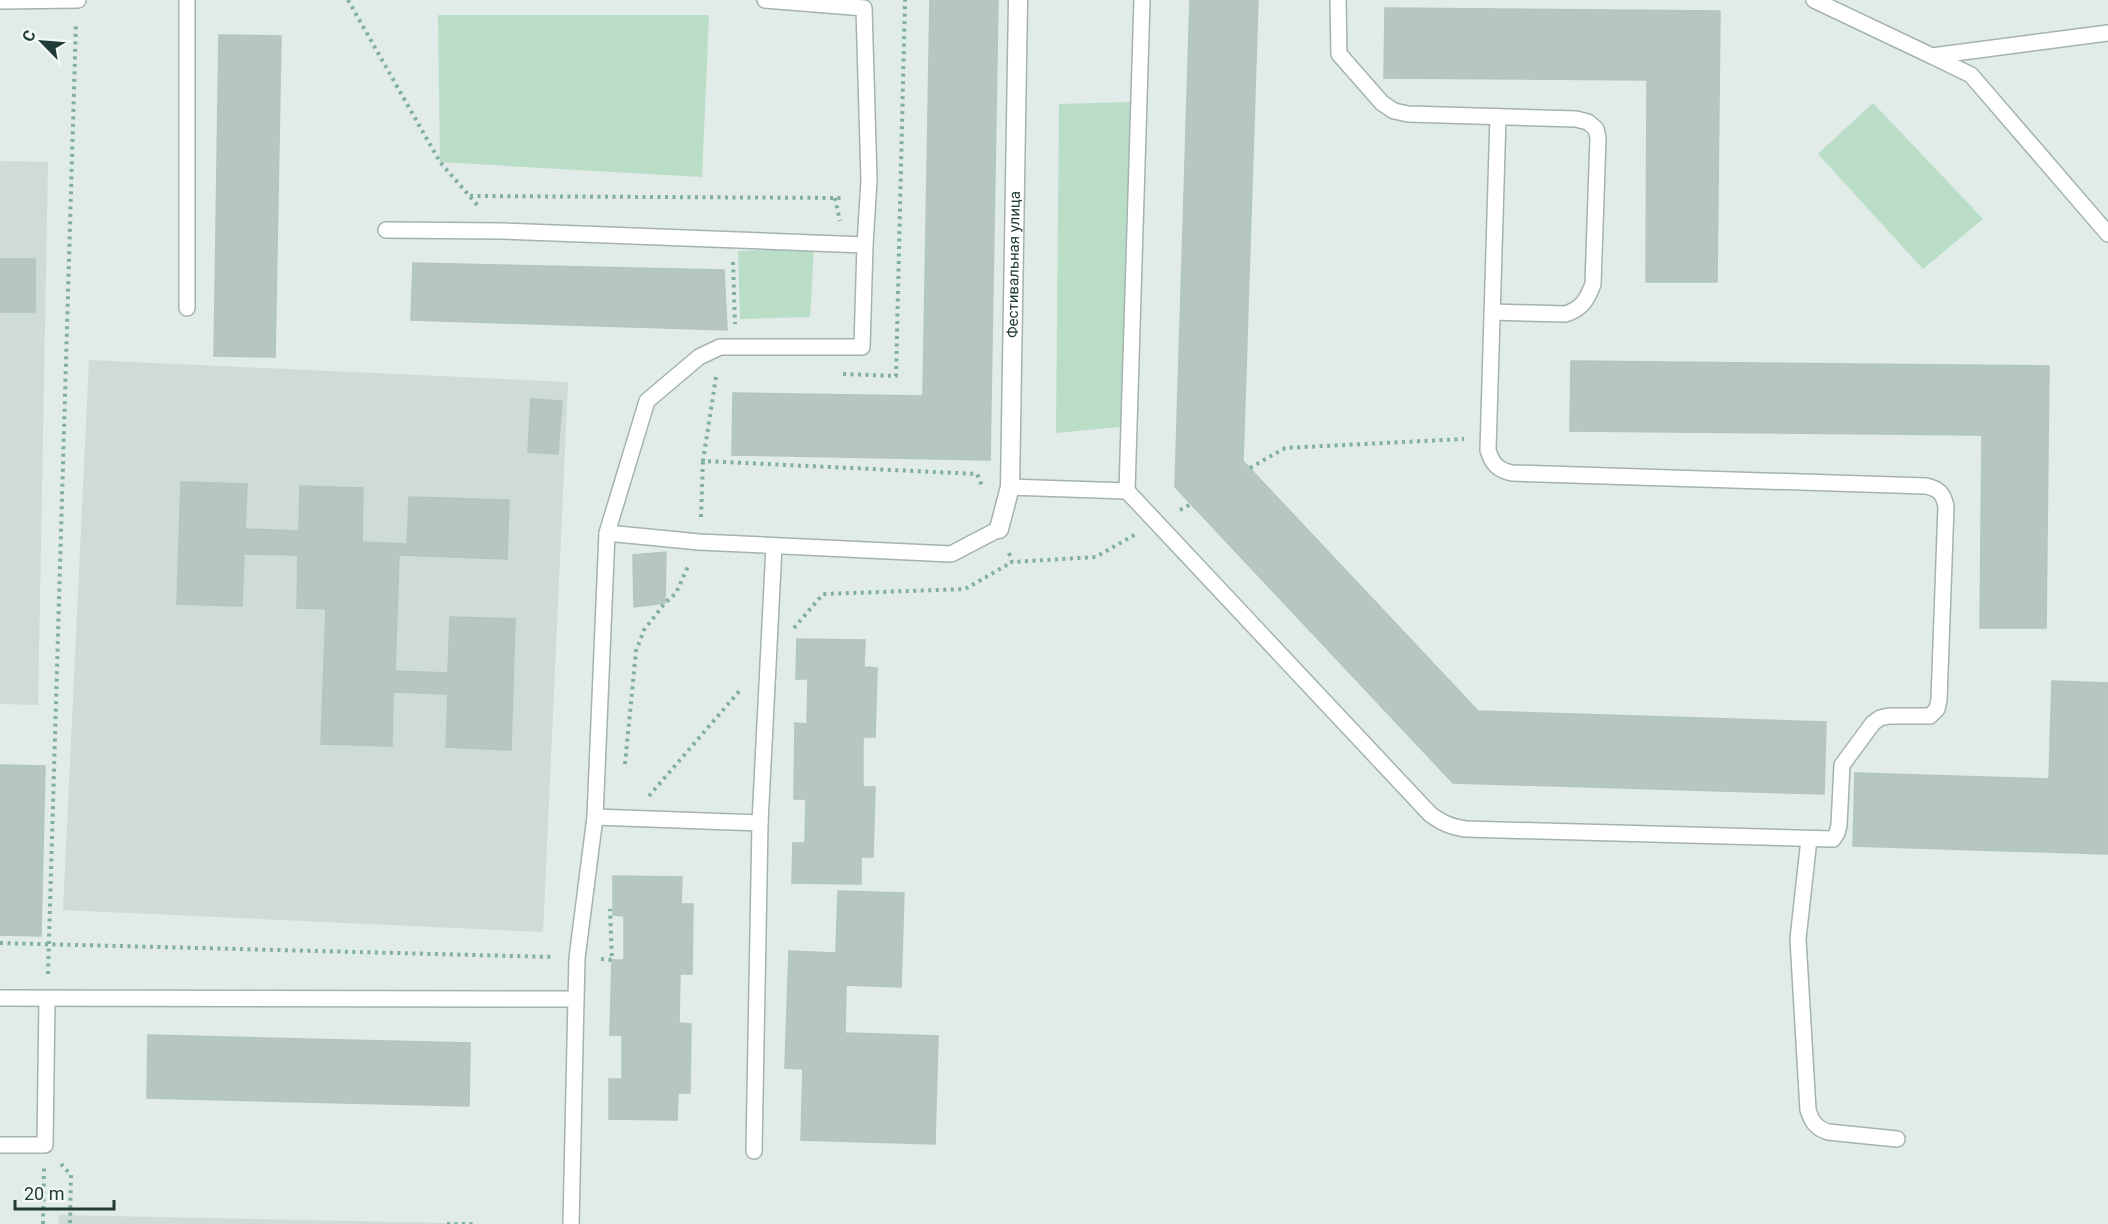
<svg xmlns="http://www.w3.org/2000/svg" width="2108" height="1224" font-family="Roboto,sans-serif">
<style>
.built{fill:#cfdbd7}
.green{fill:#b9ddc6}
.building{fill:#b6c6c1;stroke:#b3c5bf;stroke-width:1.5}
.lines{fill:none;stroke-linecap:round;stroke-linejoin:round}
.lane-casing{stroke:#a4b3af;stroke-width:18}
.street-casing{stroke:#a4b3af;stroke-width:21}
.path{stroke:#81afa5;stroke-width:4;stroke-dasharray:3 4.5;stroke-linecap:butt}
.lane{stroke:#fff;stroke-width:15}
.street{stroke:#fff;stroke-width:18}
.labels{text-anchor:middle;dominant-baseline:central;stroke-width:4.5;stroke-linejoin:round;paint-order:stroke}
.street-label{font-size:15px;fill:#213c37;stroke:#f1f8f5}
</style>
<rect width="100%" height="100%" fill="#e1ebe8"/>
<g class="built">
<polygon points="0,161 48,162 38,705 0,704"/>
<polygon points="89,360 568,382 543,932 63,910"/>
<polygon points="59,1215 447,1223 473,1224 58,1224"/>
</g>
<g class="green">
<polygon points="438,15 709,15 702,177 440,162"/>
<polygon points="1131,102 1130,426 1056,433 1059,104"/>
<polygon points="1873,103 1983,219 1923,269 1818,154"/>
<polygon points="814,249 810,317 740,319 738,251"/>
</g>
<g class="building">
<polygon points="930,0 998,0 990,460 732,455 733,393 923,396"/>
<polygon points="1190,0 1258,0 1243,461 1478,711 1826,722 1824,794 1453,783 1175,487"/>
<polygon points="1385,8 1720,11 1717,282 1646,282 1647,80 1384,78"/>
<polygon points="219,35 281,36 275,357 214,356"/>
<rect x="1" y="259" width="34" height="53"/>
<polygon points="413,263 724,270 727,330 411,320"/>
<polygon points="1571,361 2049,366 2046,628 1980,628 1982,435 1570,431"/>
<polygon points="531,399 562,401 558,454 528,452"/>
<polygon points="181,482 247,484 245,529 299,531 300,486 363,488 362,542 407,544 409,497 509,500 507,559 399,555 395,671 448,673 450,617 515,619 511,750 446,747 448,694 393,692 392,746 321,744 326,609 297,608 298,555 244,554 242,606 177,604"/>
<polygon points="666,552 665,603 634,607 633,555"/>
<polygon points="797,639 865,640 864,667 877,668 875,737 863,737 863,787 875,787 873,857 861,857 861,884 792,883 793,843 805,843 806,799 794,799 795,723 807,724 808,679 796,679"/>
<polygon points="2052,681 2108,683 2108,854 1853,846 1855,773 2049,779"/>
<polygon points="0,765 45,766 41,936 0,935"/>
<polygon points="613,876 682,877 681,904 693,904 692,974 680,974 679,1023 691,1024 690,1093 678,1093 677,1120 609,1119 609,1079 622,1079 622,1035 610,1035 612,960 624,960 624,916 613,915"/>
<polygon points="838,891 904,893 901,987 846,985 845,1033 938,1036 935,1144 801,1140 803,1069 785,1068 789,951 836,953"/>
<polygon points="148,1035 470,1043 469,1106 147,1098"/>
</g>
<g class="lines">
<defs>
<g id="lane">
<path d="M1142,0L1127,491L1430,814C1442,823 1451,827 1466,829L1833,839L1837,833L1839,825L1842,765L1873,723L1880,718L1889,716H1930L1937,709L1939,700L1946,506C1943,493 1939,489 1926,486L1512,473C1498,470 1492,464 1488,450L1498,117"/>
<path d="M1338,0L1339,54L1382,103L1394,111L1408,114L1576,119L1588,122L1596,129L1598,138L1593,284C1587,300 1582,309 1565,314L1492,312"/>
<polyline points="1814,0 1932,56 2108,33"/>
<polyline points="0,1 78,0"/>
<polyline points="1932,56 1971,75 2108,234"/>
<polyline points="386,230 501,231 865,245"/>
<polyline points="187,308 187,0"/>
<polyline points="1010,487 1127,491"/>
<polyline points="607,533 647,401 699,357 720,347 862,347 865,245 869,180 864,8 765,0"/>
<polyline points="595,817 760,823 754,1151"/>
<polyline points="760,823 774,546"/>
<path d="M1809,839L1798,939L1808,1110C1812,1122 1816,1128 1828,1132L1897,1139"/>
<polyline points="0,998 576,999 577,958 595,817 607,533 699,542 951,554 999,529"/>
<polyline points="0,1145 45,1145 47,999"/>
<polyline points="571,1224 576,999"/>
</g>
<g id="street">
<path id="s1" d="M999,529L1010,487L1018,0"/>
</g>
</defs>
<use href="#lane" class="lane-casing"/>
<use href="#street" class="street-casing"/>
<g class="path">
<polyline points="348,0 440,162 479,207"/>
<polyline points="470,196 843,198"/>
<polyline points="835,198 840,221"/>
<polyline points="733,262 735,324"/>
<polyline points="843,374 896,376 905,0"/>
<polyline points="716,377 703,461 977,474 983,488"/>
<polyline points="1250,468 1285,448 1464,439"/>
<polyline points="1180,510 1191,504"/>
<polyline points="701,517 703,461"/>
<polyline points="1009,553 1012,562 1096,557 1136,534"/>
<polyline points="794,628 823,594 965,589 1012,562"/>
<polyline points="625,764 636,651 644,630 665,603 676,593 689,564"/>
<polyline points="649,796 742,688"/>
<polyline points="0,943 554,957"/>
<polyline points="601,959 612,960 610,909"/>
<polyline points="48,974 76,22"/>
<polyline points="61,1164 71,1175 70,1224"/>
<polyline points="43,1224 44,1167"/>
<polyline points="447,1224 473,1224"/>
</g>
<use href="#lane" class="lane"/>
<use href="#street" class="street"/>
</g>
<g class="labels">
<g class="street-label">
<text stroke="none"><textPath href="#s1" startOffset="266">Фестивальная улица</textPath></text>
</g>
</g>
<g transform="translate(42 42) rotate(295)" stroke="#f1f8f5" stroke-width="4.5" paint-order="stroke">
<path d="M0-4.5L10 22L0 15L-10 22Z" fill="#213c37"/>
<text y="-9" font-size="16" font-weight="bold" text-anchor="middle" fill="#213c37">С</text>
</g>
<path d="M15 1200v9h99v-9" fill="none" stroke="#213c37" stroke-width="3"/>
<text x="24" y="1200" font-size="18" fill="#213c37" stroke="#f1f8f5" stroke-width="4.5" paint-order="stroke">20 m</text>
</svg>
